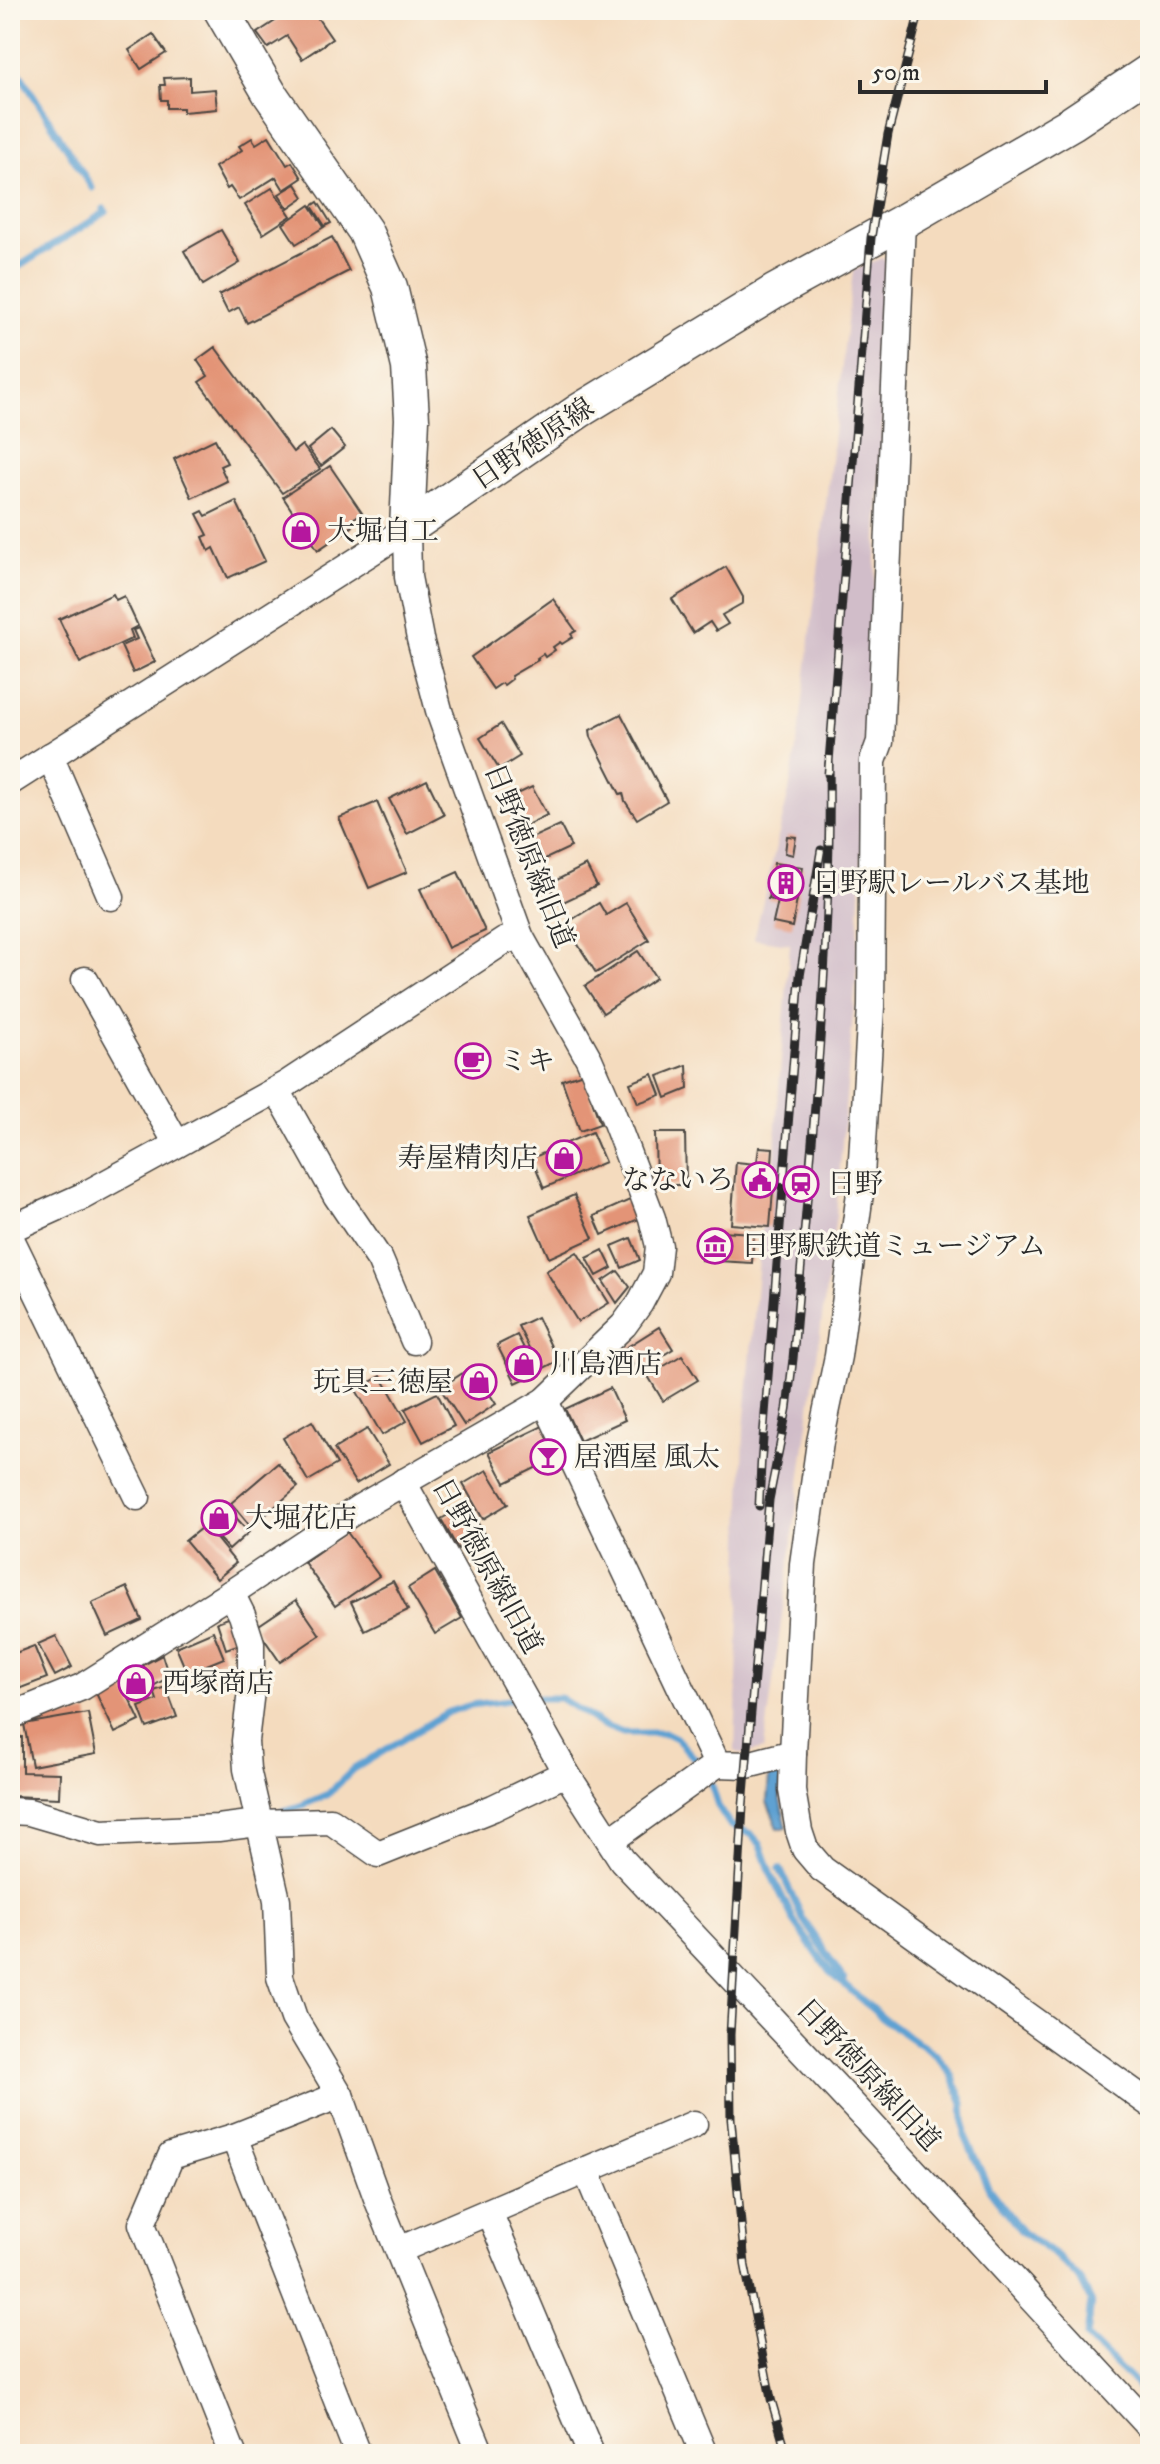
<svg xmlns="http://www.w3.org/2000/svg" width="1160" height="2464" font-family="'IM FELL DW Pica','Noto Serif JP',serif">
<style>
.industrial{fill:#d1bdc9}
.water{fill:#5ea1d2;stroke:#44667e;stroke-width:2}
.lines{fill:none;stroke-linecap:round;stroke-linejoin:round}
.stream{stroke:#5ea1d2;stroke-width:7}
.building{fill:#e39477}
.minor-casing{stroke:#494541;stroke-width:29}
.major-casing{stroke:#494541;stroke-width:37}
.minor{stroke:#fff;stroke-width:26}
.major{stroke:#fff;stroke-width:34}
.rail-casing{stroke:#2b2b2b;stroke-width:9}
.rail{stroke:#fbf7ec;stroke-width:6;stroke-dasharray:18;stroke-linecap:butt}
.labels{text-anchor:middle;dominant-baseline:central;stroke-width:6;stroke-linejoin:round;paint-order:stroke}
.street-label{font-size:28px;fill:#2b2b2b;stroke:#fbf7ec}
.poi-label{font-size:28px;fill:#2b2b2b;stroke:#fbf7ec;text-anchor:start}
</style>
<rect width="100%" height="100%" fill="#fbf7ec"/>
<filter id="ink" filterUnits="userSpaceOnUse"><feTurbulence type="fractalNoise" baseFrequency=".0125" numOctaves="2"/><feDisplacementMap in="SourceGraphic" scale="16" xChannelSelector="R" yChannelSelector="G"/><feConvolveMatrix kernelMatrix="1 2 1 2 8 2 1 2 1" color-interpolation-filters="sRGB"/></filter>
<filter id="wash" filterUnits="userSpaceOnUse"><feTurbulence type="fractalNoise" baseFrequency=".006" numOctaves="4" result="noise"/><feDisplacementMap in="SourceGraphic" scale="32" xChannelSelector="R" yChannelSelector="G"/><feGaussianBlur stdDeviation="1.8" result="paint"/><feColorMatrix in="noise" values="0 0 0 0 0 0 0 0 0 0 0 0 0 0 0 0 0 1.4 0 .05"/><feComposite in="paint" operator="in"/></filter>
<g filter="url(#wash)">
<rect width="100%" height="100%" fill="#f4dbbe"/>
<polygon class="industrial" points="882,258 890,265 856,980 836,1215 764,1749 742,1754 735,1751 744,1429 762,1227 731,1224 736,1162 775,1165 776,1126 790,944 754,939 789,791 800,725 853,271"/>
<polygon class="water" points="770,1764 782,1765 780,1800 787,1828 778,1828 767,1802"/>
<g class="lines">
<g class="stream">
<polyline points="10,58 92,188"/>
<polyline points="10,272 106,212 104,209"/>
<polyline points="539,1698 560,1698 602,1725 623,1733 666,1733 676,1738 699,1763"/>
<polyline points="710,1780 718,1806 730,1825 751,1834 761,1845 772,1876 794,1921 829,1971 885,2020 937,2056 952,2075 963,2103 965,2136 989,2189 1022,2232 1056,2256 1080,2279 1091,2301 1087,2337 1150,2398"/>
<polyline points="280,1812 303,1805 328,1794 354,1769 448,1712 471,1705 509,1700"/>
<polyline points="780,1869 803,1919 844,1980"/>
</g>
</g>
<g id="blocks">
<g class="building">
<polygon points="292,10 312,10 332,39 302,59 287,36 268,48 257,33"/>
<polygon points="153,34 166,53 141,69 129,50"/>
<polygon points="190,77 190,91 215,89 217,109 183,112 183,108 167,108 167,100 161,100 160,85 165,85 164,78"/>
<polygon points="269,136 287,165 292,162 302,178 284,190 276,177 239,200 230,187 227,189 215,167 242,150 239,146 252,138 256,144"/>
<polygon points="296,184 304,197 288,208 279,194"/>
<polygon points="272,188 291,216 263,234 245,205"/>
<polygon points="318,202 331,223 325,226 312,206"/>
<polygon points="310,205 324,227 296,244 283,224"/>
<polygon points="221,230 240,263 203,285 184,251"/>
<polygon points="332,237 349,271 247,323 239,307 228,313 219,295"/>
<polygon points="215,347 293,452 302,445 320,469 282,493 199,382 208,376 197,360"/>
<polygon points="331,430 345,447 321,466 308,449"/>
<polygon points="215,439 227,463 220,466 227,481 192,498 174,459"/>
<polygon points="330,466 362,513 348,522 352,527 318,550 283,497"/>
<polygon points="236,501 265,561 228,578 214,548 209,551 203,537 208,535 197,514 203,511 206,516"/>
<polygon points="726,567 743,597 743,603 722,615 728,624 716,631 710,622 693,633 672,599"/>
<polygon points="113,594 116,600 124,596 138,626 130,630 133,638 80,663 59,619"/>
<polygon points="553,599 576,631 571,634 573,637 562,644 560,642 553,647 555,650 545,657 543,654 537,658 538,660 511,676 512,679 504,685 502,683 493,689 471,657"/>
<polygon points="139,628 155,662 133,673 121,646 137,639 133,630"/>
<polygon points="621,714 667,801 637,819 625,801 623,793 620,794 591,737 590,730"/>
<polygon points="501,724 520,756 499,769 480,738"/>
<polygon points="427,780 444,815 407,834 389,799"/>
<polygon points="532,787 547,815 517,830 503,801"/>
<polygon points="377,802 407,872 369,888 339,818"/>
<polygon points="560,825 571,847 537,863 527,840"/>
<polygon points="787,836 796,837 793,855 785,853"/>
<polygon points="774,863 803,867 792,927 773,923 778,901 768,899"/>
<polygon points="586,865 597,886 559,904 549,884"/>
<polygon points="458,872 485,931 448,948 420,889"/>
<polygon points="599,903 606,915 626,903 649,940 596,973 565,924"/>
<polygon points="638,951 656,978 603,1013 585,986"/>
<polygon points="687,1065 688,1089 666,1098 658,1076"/>
<polygon points="583,1073 600,1124 580,1131 562,1080"/>
<polygon points="653,1074 661,1095 638,1103 630,1083"/>
<polygon points="592,1132 605,1162 544,1188 532,1158"/>
<polygon points="655,1133 685,1133 686,1185 656,1185"/>
<polygon points="759,1147 773,1148 772,1163 757,1162"/>
<polygon points="736,1162 775,1166 770,1227 731,1224"/>
<polygon points="574,1195 593,1238 549,1258 530,1215"/>
<polygon points="632,1199 641,1218 602,1235 594,1216"/>
<polygon points="703,1230 754,1233 752,1263 701,1260"/>
<polygon points="631,1238 640,1260 622,1268 612,1246"/>
<polygon points="603,1250 612,1268 597,1276 587,1258"/>
<polygon points="577,1252 609,1303 578,1322 546,1271"/>
<polygon points="618,1271 630,1287 617,1303 603,1281"/>
<polygon points="537,1317 558,1361 540,1370 518,1326"/>
<polygon points="659,1327 673,1349 638,1371 624,1349"/>
<polygon points="517,1335 537,1373 516,1383 497,1345"/>
<polygon points="682,1355 698,1380 663,1401 648,1376"/>
<polygon points="472,1367 496,1404 464,1425 440,1388"/>
<polygon points="381,1376 407,1421 382,1435 356,1390"/>
<polygon points="610,1388 625,1420 580,1441 565,1409"/>
<polygon points="437,1393 454,1426 423,1442 405,1409"/>
<polygon points="312,1421 337,1464 308,1481 283,1438"/>
<polygon points="551,1422 566,1453 505,1483 489,1452"/>
<polygon points="367,1429 389,1464 356,1484 334,1449"/>
<polygon points="278,1463 298,1487 251,1527 231,1503"/>
<polygon points="487,1470 508,1504 483,1519 463,1484"/>
<polygon points="222,1502 249,1532 229,1550 202,1520"/>
<polygon points="467,1504 484,1534 458,1549 441,1519"/>
<polygon points="205,1525 236,1563 217,1579 185,1541"/>
<polygon points="347,1532 379,1576 335,1606 304,1562"/>
<polygon points="435,1571 462,1618 435,1634 408,1588"/>
<polygon points="393,1581 408,1610 365,1631 351,1602"/>
<polygon points="127,1587 142,1620 107,1636 92,1603"/>
<polygon points="296,1600 320,1635 280,1662 256,1627"/>
<polygon points="231,1617 240,1644 226,1649 217,1622"/>
<polygon points="213,1631 224,1658 187,1673 176,1647"/>
<polygon points="56,1636 72,1667 55,1676 38,1644"/>
<polygon points="34,1646 47,1678 21,1688 10,1662 10,1655"/>
<polygon points="162,1655 169,1677 153,1686 143,1665"/>
<polygon points="138,1668 150,1692 136,1699 124,1675"/>
<polygon points="120,1679 140,1721 115,1733 95,1691"/>
<polygon points="166,1687 177,1717 147,1728 139,1707 157,1700 154,1691"/>
<polygon points="88,1713 96,1754 32,1766 24,1724"/>
<polygon points="10,1736 22,1737 22,1772 60,1773 59,1798 10,1796"/>
</g>
</g>
</g>
<g filter="url(#ink)">
<use href="#blocks" fill-opacity="0" stroke="#494541" stroke-width="2"/>
<g class="lines">
<defs>
<g id="minor">
<polyline points="902,222 880,742 873,761 871,1007 860,1193 838,1356 820,1442 803,1564 793,1753 792,1790 799,1831 805,1849 822,1869 1150,2104"/>
<polyline points="50,756 111,897"/>
<polyline points="10,782 407,529"/>
<polyline points="85,980 177,1144"/>
<polyline points="277,1090 336,1195 380,1260 414,1341"/>
<polyline points="10,1229 83,1196 285,1085 504,941 520,936"/>
<polyline points="10,1237 137,1497"/>
<polyline points="545,1401 717,1764 747,1765 793,1753"/>
<polyline points="403,1482 566,1773 622,1860 865,2118 1150,2427"/>
<polyline points="231,1593 242,1615 251,1643 251,1691 245,1741 247,1769 277,1900 280,1977 294,2018 340,2095 377,2198 481,2454"/>
<polyline points="10,1716 82,1687 231,1593 359,1508 545,1401 624,1325 640,1303 656,1273 659,1246 652,1218 612,1112 589,1059 520,936 440,714 420,639 408,577 407,529"/>
<polyline points="10,1811 29,1812 101,1833 218,1828 258,1823 331,1821 378,1854 493,1808 566,1773"/>
<polyline points="610,1841 717,1764"/>
<polyline points="234,2137 358,2454"/>
<polyline points="586,2170 704,2454"/>
<polyline points="489,2212 591,2454"/>
<polyline points="399,2250 694,2124"/>
<polyline points="233,2454 142,2224 171,2156 234,2137 340,2095"/>
</g>
<g id="major">
<polyline points="221,10 270,94 365,231 390,287 409,367 412,419 407,529"/>
<polyline points="407,529 579,411 774,292 902,222 1072,123 1150,71"/>
</g>
</defs>
<use href="#minor" class="minor-casing"/>
<use href="#major" class="major-casing"/>
<use href="#minor" class="minor"/>
<use href="#major" class="major"/>
<defs>
<g id="rail">
<polyline points="828,774 871,238 888,134 920,10"/>
<polyline points="759,1506 761,1464 800,976 821,850"/>
<path d="M787,2454L771,2399L745,2265L731,2119L730,2035L743,1806L769,1500L787,1409L793,1359C810,1160 832,962 829,763"/>
</g>
</defs>
<use href="#rail" class="rail-casing"/>
<use href="#rail" class="rail"/>
</g>
</g>
<defs>
<symbol id="shop-ring" viewBox="-11 -11 22 22"><circle r="9.5" fill="#fbf7ec" stroke="#b5179e" stroke-width="1.5"/><path d="M-5-2.5h2.3a2.7 3.5 0 0 1 5.4 0H5L5.5 6h-11ZM-1.5-2.5h3a1.5 2.3 0 0 0-3 0Z" fill="#b5179e"/></symbol>
<symbol id="building-ring" viewBox="-11 -11 22 22"><circle r="9.5" fill="#fbf7ec" stroke="#b5179e" stroke-width="1.5"/><path d="M-4-6H4V6H1V3H-1V6H-4ZM-2.5-4.3h1.7v1.8h-1.7ZM.8-4.3h1.7v1.8H.8ZM-2.5-1h1.7V.8h-1.7ZM.8-1h1.7V.8H.8Z" fill="#b5179e"/></symbol>
<symbol id="cafe-ring" viewBox="-11 -11 22 22"><circle r="9.5" fill="#fbf7ec" stroke="#b5179e" stroke-width="1.5"/><path d="M-5.5-4.5H6V0H3Q3 3.5 0 3.5H-2.5Q-5.5 3.5-5.5 0ZM3-3.2v2h1.7v-2ZM-6 4.5H4V6H-6Z" fill="#b5179e"/></symbol>
<symbol id="civic-ring" viewBox="-11 -11 22 22"><circle r="9.5" fill="#fbf7ec" stroke="#b5179e" stroke-width="1.5"/><path d="M-.6-6.5H3V-4.5H.6V-3L4-1V1h2V6H-6V1h2V-1L-.6-3ZM-1.2 2.5V6h2.4V2.5Z" fill="#b5179e"/></symbol>
<symbol id="station-ring" viewBox="-11 -11 22 22"><circle r="9.5" fill="#fbf7ec" stroke="#b5179e" stroke-width="1.5"/><path d="M-3-6H3Q5-6 5-4V2Q5 4 3 4L4.5 6H3L1.5 4h-3L-3 6H-4.5L-3 4Q-5 4-5 2V-4Q-5-6-3-6ZM-3.5-4v3h7v-3ZM-3.5 1v1.5H-2V1ZM2 1v1.5H3.5V1Z" fill="#b5179e"/></symbol>
<symbol id="museum-ring" viewBox="-11 -11 22 22"><circle r="9.5" fill="#fbf7ec" stroke="#b5179e" stroke-width="1.5"/><path d="M0-6L6-3V-2H-6V-3ZM-5-1h2V3h-2ZM-1-1h2V3h-2ZM3-1h2V3H3ZM-6 4H6V6H-6Z" fill="#b5179e"/></symbol>
<symbol id="bar-ring" viewBox="-11 -11 22 22"><circle r="9.5" fill="#fbf7ec" stroke="#b5179e" stroke-width="1.5"/><path d="M-6-5H6L.8 .8V4.5H3.5V6h-7V4.5H-.8V.8Z" fill="#b5179e"/></symbol>
</defs>
<g fill-rule="evenodd">
<use href="#shop-ring" x="281" y="511" width="40" height="40"/>
<use href="#building-ring" x="766" y="863" width="40" height="40"/>
<use href="#cafe-ring" x="453" y="1041" width="40" height="40"/>
<use href="#shop-ring" x="544" y="1138" width="40" height="40"/>
<use href="#civic-ring" x="740" y="1160" width="40" height="40"/>
<use href="#station-ring" x="781" y="1164" width="40" height="40"/>
<use href="#museum-ring" x="695" y="1226" width="40" height="40"/>
<use href="#shop-ring" x="504" y="1344" width="40" height="40"/>
<use href="#shop-ring" x="459" y="1362" width="40" height="40"/>
<use href="#bar-ring" x="528" y="1437" width="40" height="40"/>
<use href="#shop-ring" x="199" y="1498" width="40" height="40"/>
<use href="#shop-ring" x="116" y="1663" width="40" height="40"/>
</g>
<g class="labels">
<g class="street-label">
<text transform="translate(533 444) rotate(-34)">日野徳原線</text>
<text transform="translate(529 856) rotate(68)">日野徳原線旧道</text>
<text transform="translate(487 1566) rotate(61)">日野徳原線旧道</text>
<text transform="translate(868 2075) rotate(47)">日野徳原線旧道</text>
</g>
<g class="poi-label">
<text x="327" y="531">大堀自工</text>
<text x="812" y="883">日野駅レールバス基地</text>
<text x="499" y="1061">ミキ</text>
<text x="538" y="1158" text-anchor="end">寿屋精肉店</text>
<text x="734" y="1180" text-anchor="end">なないろ</text>
<text x="827" y="1184">日野</text>
<text x="741" y="1246">日野駅鉄道ミュージアム</text>
<text x="550" y="1364">川島酒店</text>
<text x="453" y="1382" text-anchor="end">玩具三徳屋</text>
<text x="574" y="1457">居酒屋 風太</text>
<text x="245" y="1518">大堀花店</text>
<text x="162" y="1683">西塚商店</text>
</g>
</g>
<rect width="1160" height="2464" fill="none" stroke="#fbf7ec" stroke-width="40"/>
<path d="M860 80v12h186v-12" fill="none" stroke="#2b2b2b" stroke-width="4"/>
<text x="872" y="80" font-size="24" fill="#2b2b2b" stroke="#fbf7ec" stroke-width="6" paint-order="stroke">50 m</text>
</svg>
